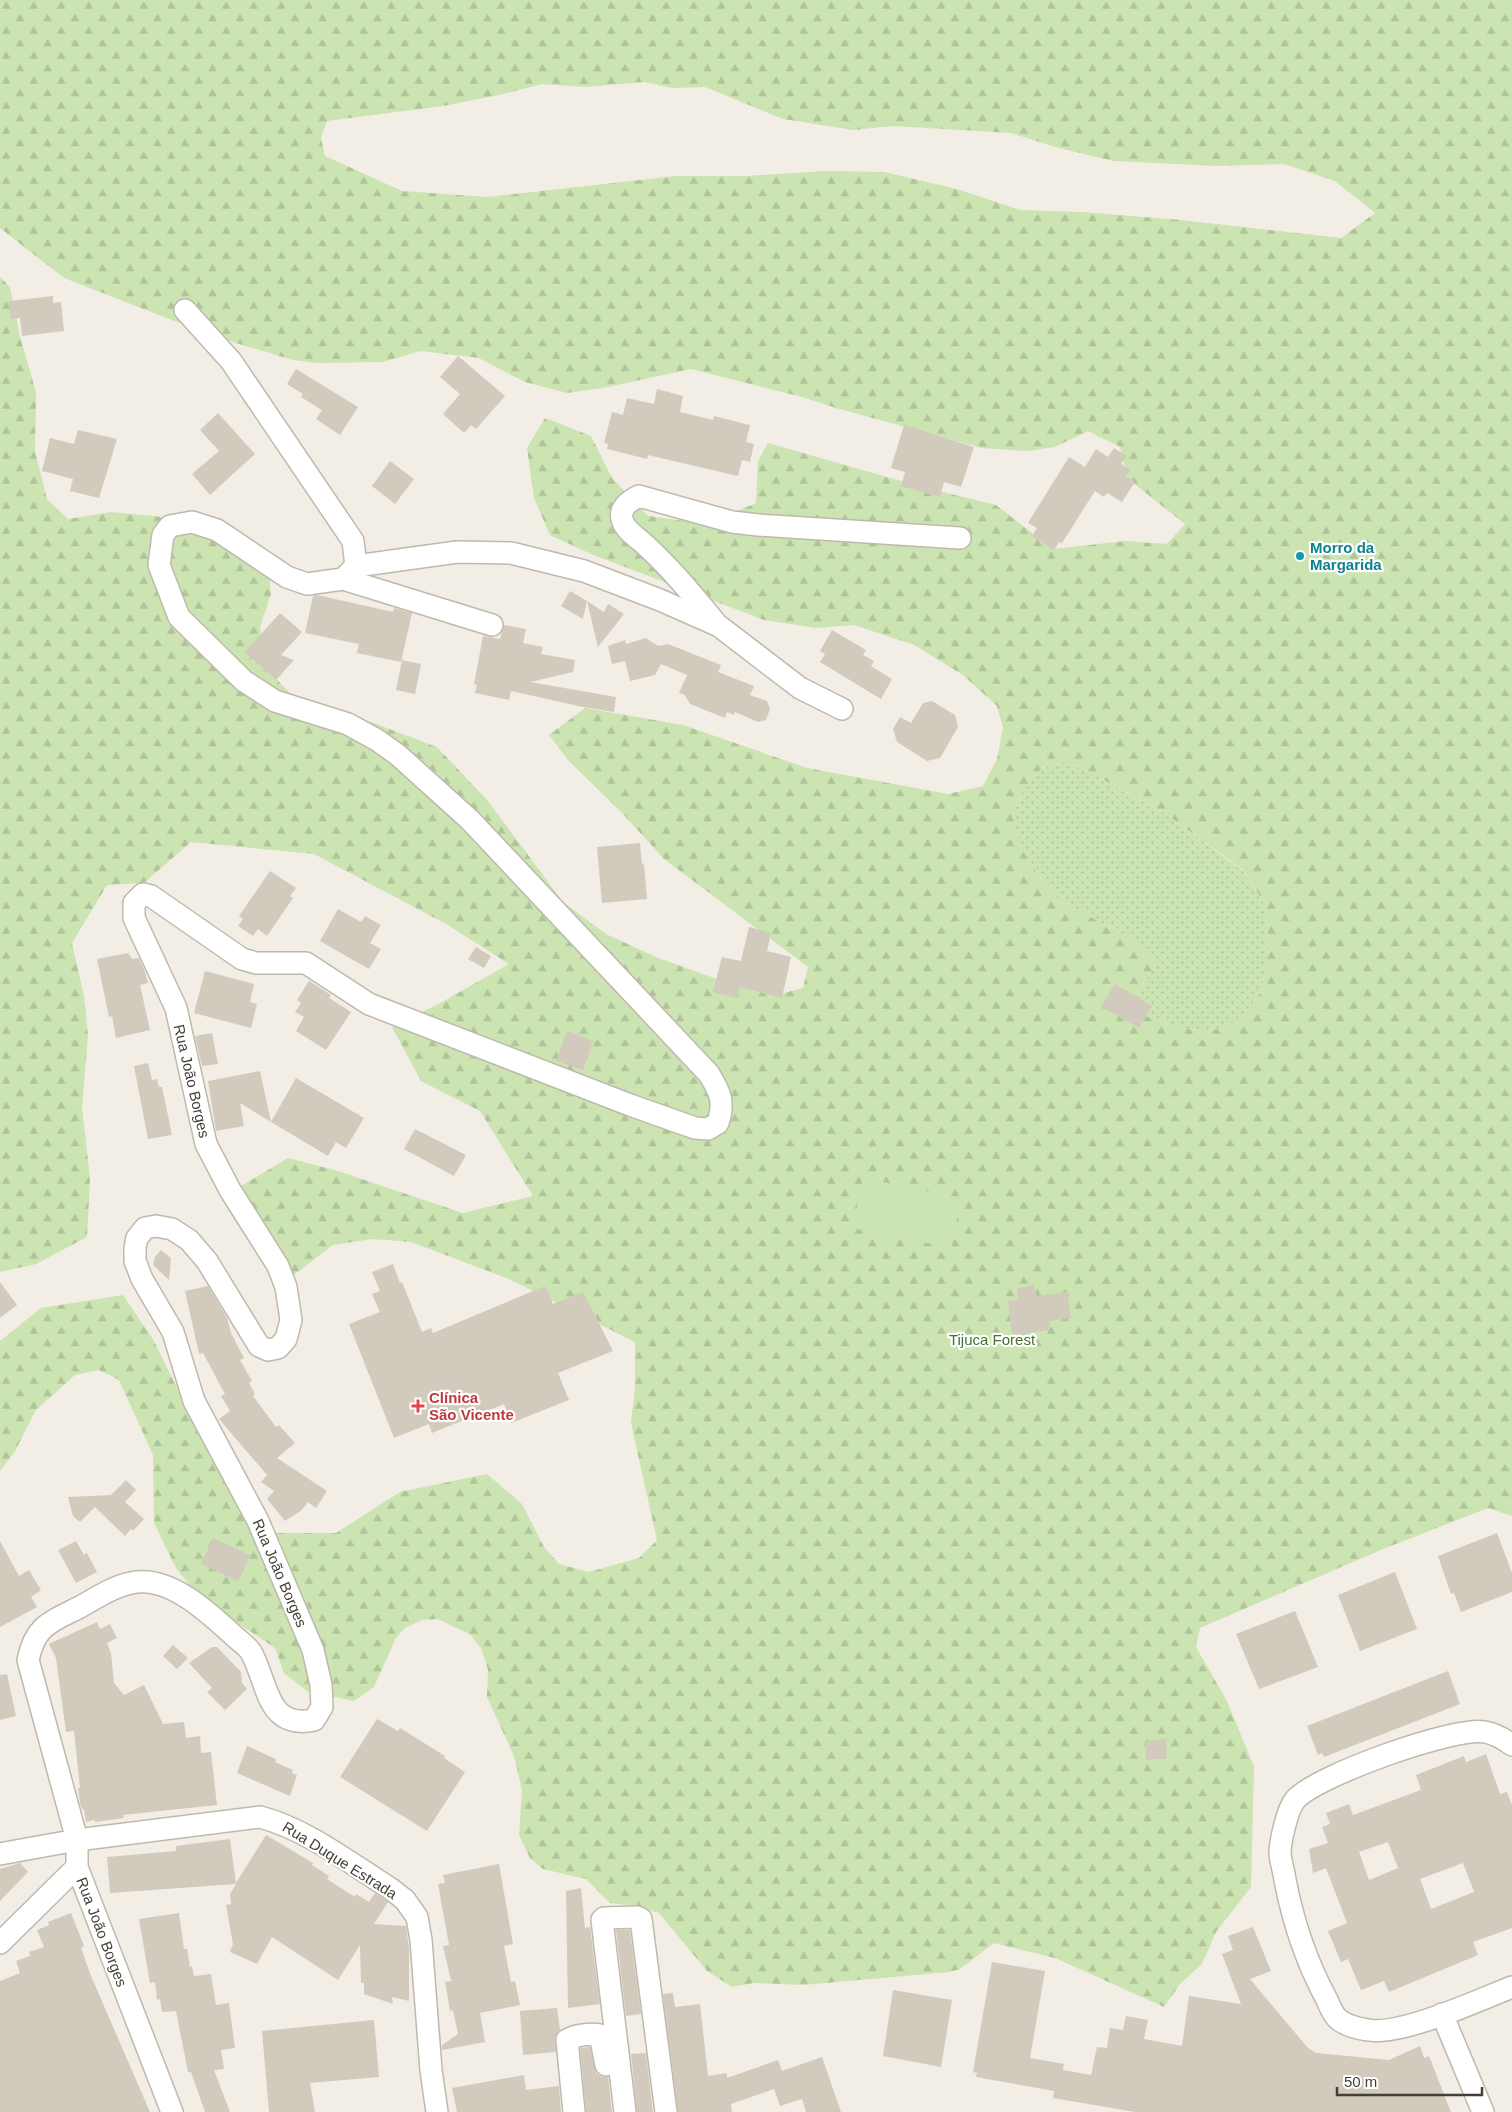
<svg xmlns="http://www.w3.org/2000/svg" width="1512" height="2112" font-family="Helvetica,sans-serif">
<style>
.grass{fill:url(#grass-dots)}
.forest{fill:url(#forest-firs);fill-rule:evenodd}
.garden{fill:#cce3b2}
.building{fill:#d2cabc;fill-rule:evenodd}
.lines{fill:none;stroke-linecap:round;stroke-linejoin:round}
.minor-casing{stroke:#bfb9ac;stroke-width:24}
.minor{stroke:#fff;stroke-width:21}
.culture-dot{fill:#0f9aa8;stroke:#fff;stroke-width:2}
.health-dot{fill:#e0444e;stroke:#fff;stroke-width:2}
.labels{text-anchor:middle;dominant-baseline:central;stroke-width:4.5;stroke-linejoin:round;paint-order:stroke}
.culture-label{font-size:15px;font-weight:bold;fill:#0d838f;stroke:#fff;text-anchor:start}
.street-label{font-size:15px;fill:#443f36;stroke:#fff}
.park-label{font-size:15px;fill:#46712e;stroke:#fff}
.health-label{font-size:15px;font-weight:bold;fill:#be3a42;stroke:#fff;text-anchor:start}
</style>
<defs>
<pattern id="grass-dots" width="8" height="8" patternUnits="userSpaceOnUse" patternTransform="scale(1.25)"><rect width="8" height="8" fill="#cce3b2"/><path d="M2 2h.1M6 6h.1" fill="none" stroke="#b0c49a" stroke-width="1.8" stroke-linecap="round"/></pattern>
<pattern id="forest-firs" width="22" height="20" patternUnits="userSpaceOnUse" patternTransform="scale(1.25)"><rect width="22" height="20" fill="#cce3b2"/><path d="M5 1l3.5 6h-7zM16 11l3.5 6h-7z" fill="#b0c49a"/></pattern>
</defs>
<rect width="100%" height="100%" fill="#f2eee6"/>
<path class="grass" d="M1061,762L1084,769L1166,814L1243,871L1263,901L1267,918L1268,955L1261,992L1248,1010L1227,1027L1203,1032L1178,1027L1159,1019L1139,1015C1133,994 1143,983 1155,967L1151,954L1126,936L1059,900L1036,872L1020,846L1013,815L1023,791L1041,769Z"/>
<path class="forest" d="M0,0H1512V1516L1488,1508L1383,1549L1200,1628L1196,1647L1227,1701L1254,1767L1251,1887L1216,1932L1202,1964L1180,1984L1164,2007L1055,1958L994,1943L960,1969L949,1972L803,1985L754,1983L732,1987L707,1971L659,1913L636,1906L610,1903L586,1879L543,1869L530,1858L519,1835L522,1791L514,1756L487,1697L488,1670L482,1650L471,1635L438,1619L422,1620L405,1628L396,1638L374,1687L354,1701L307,1691L284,1673L275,1648L198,1596L176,1568L154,1523L153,1455L119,1380L99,1370L75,1375L36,1410L15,1451L0,1471V1341L41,1308L123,1295L154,1341L211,1458L244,1510L274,1533H336L400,1492L487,1474L522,1504L544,1547L559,1564L589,1572L639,1558L657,1540L631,1423L635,1388V1342L509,1279L411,1242L373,1239L333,1245L291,1277L259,1239L241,1186L288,1158L338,1171L463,1213L533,1196L480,1111L421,1081L392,1027L444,1001L509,964L446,924L314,854L191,842L144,883L107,885L72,943L84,996L88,1036L82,1107L90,1179L87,1237L36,1264L0,1272V277L10,287L20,337L36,392L35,452L47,499L68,519L111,512L164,517L221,539L268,564L271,594L260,627L265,667L299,703L334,708L437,747L488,801L563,902L606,934L656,957L736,986L780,994L803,988L808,967L664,859L623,814L568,760L549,735L585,708L683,725L807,768L948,794L983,786L997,759L1003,728L997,706L963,675L914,645L854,625L816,628L764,620L591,554L550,535L534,498L527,448L545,418L591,436L612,478L648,516L707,524L756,503L758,461L768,443L922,487L996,505L1053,549L1125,541L1167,544L1185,524L1128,479L1120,447L1088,431L1055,447L1027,451L982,448L836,408L802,397L691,369L603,388L567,393L525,382L479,358L420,351L383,362L318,363L293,360L236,343L164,317L64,278L0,228ZM644,82L672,88L705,87L783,119L853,130L893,126L1011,133L1055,147L1113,161L1218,166L1284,164L1335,181L1375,213L1341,238L1181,220L1082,212L1020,210L957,189L884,172L826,171L745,176H676L487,197L402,191L325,156L321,138L327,121L443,106L499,95L542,84L585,87ZM1061,762L1084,769L1166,814L1243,870L1263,901L1267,918L1268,955L1261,992L1248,1010L1227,1027L1203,1032L1178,1027L1159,1019L1139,1015C1133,994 1143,983 1155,967L1151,954L1126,936L1059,900L1036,872L1020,846L1013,815L1023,791L1041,769Z"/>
<polygon class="garden" points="863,1178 961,1198 951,1248 853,1228"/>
<g class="building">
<polygon points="53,296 53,303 61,302 64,331 22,336 20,318 11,319 9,301"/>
<polygon points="458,356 505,396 476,429 471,425 464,433 443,414 460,394 440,377"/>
<polygon points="296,369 358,407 340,435 316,419 322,410 301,397 303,394 287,384"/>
<polygon points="657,389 683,396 680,412 713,420 714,416 750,425 746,442 754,444 750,462 742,460 738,476 648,455 647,459 607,449 608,444 604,443 612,412 623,415 627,398 654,404"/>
<polygon points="218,413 255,454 210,495 192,474 219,451 200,430"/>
<polygon points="904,425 974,447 961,487 944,482 940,497 901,486 905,472 891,468"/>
<polygon points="78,430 117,439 99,498 70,491 73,479 42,471 50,438 74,444"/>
<polygon points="1114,448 1127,456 1121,464 1130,470 1126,476 1135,482 1122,502 1107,493 1104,497 1095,491 1062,543 1059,542 1054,550 1032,536 1037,528 1028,523 1069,457 1085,467 1096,449 1108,457"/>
<polygon points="390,461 414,479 395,504 372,486"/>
<polygon points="570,591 587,601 583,619 561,606"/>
<polygon points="317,595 393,612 394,608 412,613 401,662 357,653 359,644 305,633 313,596"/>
<polygon points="587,601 604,612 608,604 624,614 598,647"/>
<polygon points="280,613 302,632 281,655 294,660 276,680 245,652"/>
<polygon points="504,625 526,629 523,643 543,647 541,654 575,660 573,672 530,682 616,697 614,712 583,707 511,691 509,700 475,693 477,685 474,684 483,636 500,639"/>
<polygon points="832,630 866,650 863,655 874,661 871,666 892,679 881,699 820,662 825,654 820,651"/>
<polygon points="646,638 658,646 668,644 721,665 718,672 754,686 750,695 767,701 770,709 766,720 758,722 735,712 734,715 727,712 725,718 690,704 685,695 679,693 687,675 661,664 655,675 630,681 625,661 612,664 608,646 625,640 626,644"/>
<polygon points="402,660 421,664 415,694 396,690"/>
<polygon points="932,701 955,715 958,727 940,758 927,761 897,742 893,729 900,717 911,723 923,703"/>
<polygon points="640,843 642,864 644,864 647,899 602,903 597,847"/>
<polygon points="270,871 296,888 290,896 293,898 267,936 258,929 253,936 238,926 243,919 239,916"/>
<polygon points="338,909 361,922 365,916 381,925 370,943 381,949 369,969 320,941"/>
<polygon points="749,927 771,933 767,951 791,957 782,998 740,987 737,998 713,992 722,957 741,961"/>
<polygon points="476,947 491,956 484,968 468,959"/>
<polygon points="128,953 132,959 139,958 145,972 148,983 140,985 150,1030 116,1038 112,1016 109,1017 97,959"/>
<polygon points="205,971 254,984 250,1002 257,1004 251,1028 194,1013"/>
<polygon points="309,981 331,995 329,998 351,1012 326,1050 296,1031 304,1017 295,1012 301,1003 297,1000"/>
<polygon points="1115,984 1152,1006 1139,1028 1101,1006"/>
<polygon points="567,1031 593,1041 583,1070 556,1061"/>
<polygon points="212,1033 218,1064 202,1066 195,1036"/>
<polygon points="148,1063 152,1080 157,1079 159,1087 162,1087 172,1135 148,1139 134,1066"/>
<polygon points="260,1071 271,1122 240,1103 244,1126 216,1131 208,1081"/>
<polygon points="296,1078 364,1118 346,1148 336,1142 328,1156 271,1122"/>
<polygon points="415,1129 466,1155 454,1176 404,1149"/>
<polygon points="161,1250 171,1258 169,1280 153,1265 155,1257"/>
<polygon points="393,1264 400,1283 402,1282 422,1332 431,1328 433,1333 545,1286 553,1304 583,1292 613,1351 558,1373 569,1400 511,1423 504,1404 432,1433 429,1424 394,1438 349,1324 380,1312 372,1294 380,1291 372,1272"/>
<polygon points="0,1282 17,1305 0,1318"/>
<polygon points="1034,1285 1036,1296 1067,1292 1071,1318 1049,1321 1050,1330 1012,1335 1008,1301 1018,1300 1017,1288"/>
<polygon points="208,1286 227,1318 231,1333 244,1358 240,1360 252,1381 249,1383 255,1394 253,1396 276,1427 279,1425 295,1443 277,1458 327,1491 316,1508 308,1502 302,1510 285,1521 267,1499 274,1491 261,1482 267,1475 219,1419 230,1411 221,1396 225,1394 203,1353 199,1354 185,1291"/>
<polygon points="126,1480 136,1490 125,1502 144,1519 133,1531 131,1529 125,1536 95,1507 80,1522 73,1516 68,1497 111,1495"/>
<polygon points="1497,1533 1512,1573 1512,1592 1461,1612 1454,1593 1451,1594 1438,1556"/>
<polygon points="213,1538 250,1555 238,1581 201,1564"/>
<polygon points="0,1541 19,1576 29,1570 41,1590 31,1597 37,1607 0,1627"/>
<polygon points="76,1541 84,1555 87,1553 97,1572 76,1583 58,1550"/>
<polygon points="1395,1572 1417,1629 1360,1651 1338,1595"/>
<polygon points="1295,1611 1318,1667 1259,1689 1236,1634"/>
<polygon points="97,1622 100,1629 110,1624 117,1638 107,1643 111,1653 114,1683 124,1695 144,1685 163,1724 184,1722 186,1738 200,1736 201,1753 211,1752 217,1805 123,1815 124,1818 95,1822 95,1820 86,1822 84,1809 82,1809 80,1803 78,1788 80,1788 74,1731 66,1732 56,1658 49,1644"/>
<polygon points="173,1645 188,1658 177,1669 163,1656"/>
<polygon points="212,1647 217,1647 241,1672 242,1683 247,1689 225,1710 207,1692 212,1688 189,1663"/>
<polygon points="1448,1671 1460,1704 1324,1757 1322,1753 1318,1755 1307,1726"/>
<polygon points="7,1674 16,1716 0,1720 0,1675"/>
<polygon points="377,1719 398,1731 400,1728 445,1756 444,1758 465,1772 427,1831 340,1777"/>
<polygon points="1166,1739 1167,1758 1146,1760 1145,1741"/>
<polygon points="247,1746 276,1759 275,1762 293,1770 292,1773 297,1775 290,1796 237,1773"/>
<path d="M1486,1754L1500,1794L1507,1792L1512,1805V1928L1473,1942L1478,1955L1389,1992L1384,1981L1361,1990L1348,1959L1341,1962L1328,1931L1347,1923L1326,1868L1313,1873L1309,1849L1328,1843L1322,1827L1330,1824L1326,1813L1349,1804L1353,1815L1421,1790L1416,1775L1464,1756L1466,1762ZM1388,1842L1398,1868L1369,1880L1359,1852ZM1463,1863L1474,1892L1431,1909L1420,1879Z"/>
<polygon points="266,1835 313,1863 312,1865 329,1876 327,1879 355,1897 356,1894 369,1902 375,1893 388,1902 374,1924 406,1926 409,1948 409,2001 392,1997 393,2004 364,1994 364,1983 361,1983 360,1945 338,1980 272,1937 257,1964 230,1952 233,1944 226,1905 231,1904 230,1894 236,1884 110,1893 107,1857 176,1851 176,1846 230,1839 236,1883"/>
<polygon points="20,1863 28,1872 0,1901 0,1869"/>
<polygon points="499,1864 513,1944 504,1946 511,1982 515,1981 520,2005 480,2013 485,2042 442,2050 442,2045 458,2034 453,2010 450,2011 445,1982 451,1981 443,1946 449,1945 438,1884 445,1883 443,1875"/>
<polygon points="581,1888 585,1928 590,1927 600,2004 568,2008 566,1891"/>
<polygon points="71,1913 84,1946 81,1948 91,1976 150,2112 0,2112 0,1981 20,1973 16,1961 30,1956 29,1952 44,1947 37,1930 49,1925 48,1922"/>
<polygon points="179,1913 184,1949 187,1949 190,1967 192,1966 194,1976 211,1974 216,2005 229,2003 235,2048 221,2050 224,2069 214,2070 230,2112 205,2112 191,2072 188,2072 176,2011 162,2012 160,1999 157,2000 155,1982 150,1983 139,1919"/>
<polygon points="1253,1927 1271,1971 1250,1979 1308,2048 1316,2053 1389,2060 1420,2046 1424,2058 1429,2056 1451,2112 1135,2112 1053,2098 1054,2091 976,2077 977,2073 973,2072 992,1962 1045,1971 1030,2058 1064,2064 1063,2070 1091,2075 1097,2047 1107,2048 1110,2028 1123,2030 1126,2016 1148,2020 1144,2039 1182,2046 1189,1996 1241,2004 1222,1954 1233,1950 1228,1936"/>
<polygon points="616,1930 630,1930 641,2014 626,2016"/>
<polygon points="893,1990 952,2000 941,2067 883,2056"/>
<polygon points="673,1993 675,2007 700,2004 708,2076 727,2073 727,2078 778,2060 782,2071 822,2057 841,2112 806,2112 802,2099 780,2106 774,2089 731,2104 732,2112 678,2112 663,1994"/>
<polygon points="557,2008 560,2030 556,2035 555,2041 556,2052 523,2055 520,2011"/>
<polygon points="374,2020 379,2077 310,2083 315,2112 269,2112 262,2031"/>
<polygon points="590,2047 596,2073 602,2077 608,2077 612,2112 586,2112 580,2048"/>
<polygon points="646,2053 653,2112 637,2112 631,2054"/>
<polygon points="524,2075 526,2090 559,2086 561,2112 457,2112 452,2088"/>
</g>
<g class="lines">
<defs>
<g id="minor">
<polyline points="356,566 457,552 511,553 584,571 660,600 719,626 800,688 842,709"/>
<polyline points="343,579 492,625"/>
<path d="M715,622C692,594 669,566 642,542C635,536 624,529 622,519C619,507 631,500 639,496L732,522L758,525L960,538"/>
<path d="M1512,1745C1504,1739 1496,1734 1485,1732C1455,1726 1315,1776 1295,1800C1287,1810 1280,1842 1280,1854C1281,1863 1284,1872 1285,1880C1293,1921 1306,1961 1326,1998C1329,2004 1332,2013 1337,2018C1344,2025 1359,2029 1368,2030C1401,2036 1479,2000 1512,1987"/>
<path d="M0,1854L77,1840L260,1817C306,1829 350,1863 391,1889L405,1900L417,1917L421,1940L431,2070L437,2112"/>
<polyline points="0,1943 77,1867"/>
<polyline points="1442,2014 1483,2112"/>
<path d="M172,2112L77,1867V1840L28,1660C35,1626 50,1622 78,1608C95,1599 116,1584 137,1582C172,1578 209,1613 233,1635C239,1641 249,1647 252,1654C268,1684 267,1730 314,1720L322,1707L321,1685L313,1650L258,1521L194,1401L173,1332L142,1279L135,1261V1248L137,1238L145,1228L156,1226L172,1229L189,1240L207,1261L259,1346L268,1350L278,1348L286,1339L291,1320L286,1287L278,1266L230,1190L206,1144L176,1008L134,918V903L143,894L151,896L242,959L256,963H306L369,1004L630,1105L695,1128L708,1129L718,1123C725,1102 720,1092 709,1074L470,820L398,755L377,740L348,724L275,701L244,681L179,617L159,565L163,535L170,526L192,522L217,530L287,577L307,584L343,579L356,566L353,541L231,361L185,310"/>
<path d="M574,2112L567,2040C575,2035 591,2033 600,2035L606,2065"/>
<polyline points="625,2112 602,1920 604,1918 637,1917 641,1919 666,2112"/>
</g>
</defs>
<use href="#minor" class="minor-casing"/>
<use href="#minor" class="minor"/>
</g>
<circle class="culture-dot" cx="1300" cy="556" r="5"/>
<path class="health-dot" d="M415.5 1398.5h5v5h5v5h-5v5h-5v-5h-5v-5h5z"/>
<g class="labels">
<g class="culture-label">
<text x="1310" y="547">Morro da<tspan x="1310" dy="17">Margarida</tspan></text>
</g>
<g class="street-label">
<text transform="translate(192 1081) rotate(77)">Rua João Borges</text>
<text transform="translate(280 1573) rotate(67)">Rua João Borges</text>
<text transform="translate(340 1860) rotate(32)">Rua Duque Estrada</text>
<text transform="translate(102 1932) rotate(69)">Rua João Borges</text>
</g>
<g class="park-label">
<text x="992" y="1339">Tijuca Forest</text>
</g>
<g class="health-label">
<text x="429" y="1397">Clínica<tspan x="429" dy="17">São Vicente</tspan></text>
</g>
</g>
<path d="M1337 2087v8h145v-8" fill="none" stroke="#443f36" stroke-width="2.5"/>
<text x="1344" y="2087" font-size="15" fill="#443f36" stroke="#ffffff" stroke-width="4" paint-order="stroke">50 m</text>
</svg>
